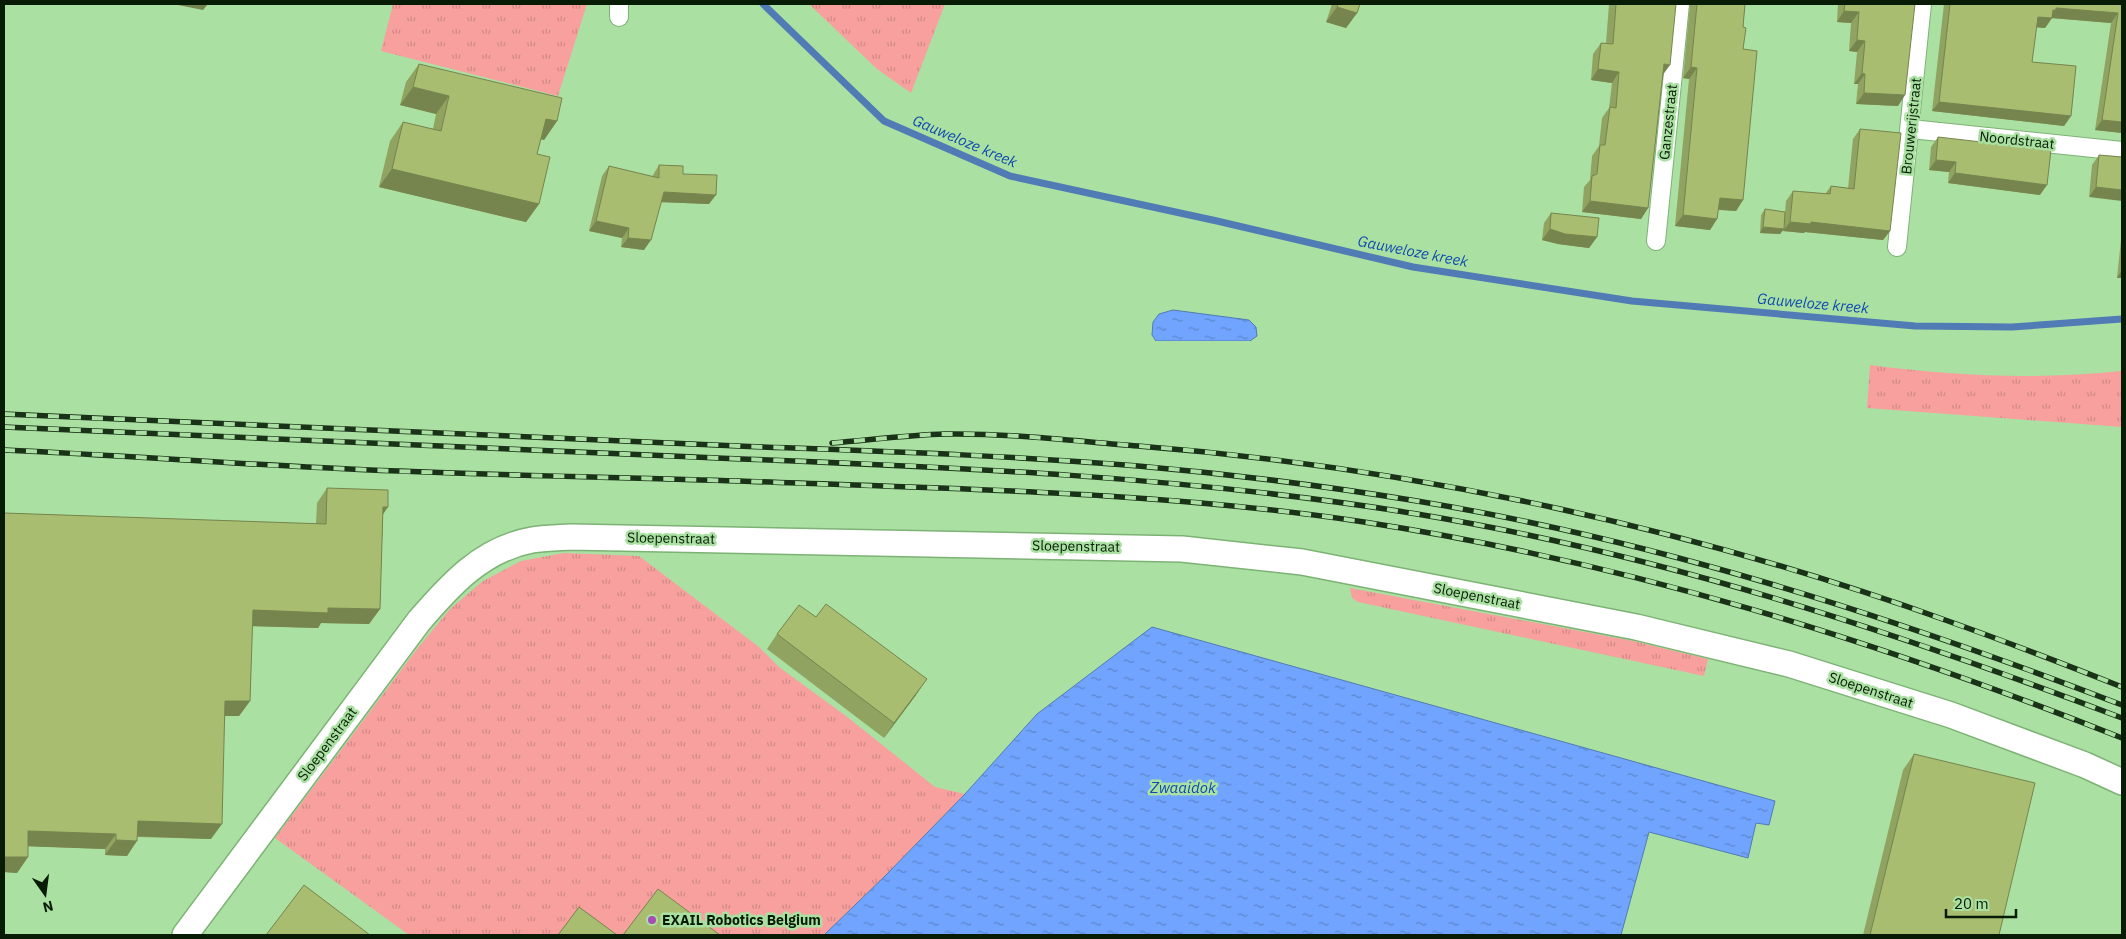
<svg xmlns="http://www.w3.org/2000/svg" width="2126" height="939" font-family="'IBM Plex Sans',sans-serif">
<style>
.grass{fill:url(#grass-tufts)}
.water{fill:url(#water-ripples);stroke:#517bb4}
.pier{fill:#aae1a2}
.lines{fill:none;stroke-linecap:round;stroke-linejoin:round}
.stream{stroke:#517bb4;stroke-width:7}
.street-casing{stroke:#7db275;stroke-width:20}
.secondary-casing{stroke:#7db275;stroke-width:28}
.street{stroke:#fff;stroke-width:18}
.secondary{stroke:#fff;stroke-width:25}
.rail-casing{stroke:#1a3217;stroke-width:5.5}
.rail{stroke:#aae1a2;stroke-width:4;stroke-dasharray:11;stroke-linecap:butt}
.wall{fill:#90a360}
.shaded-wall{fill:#76844e}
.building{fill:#a8bd70;stroke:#76844e}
.poi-dot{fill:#a64bb7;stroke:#aae1a2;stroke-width:2}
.labels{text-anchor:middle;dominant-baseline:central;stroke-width:5;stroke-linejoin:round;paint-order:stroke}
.street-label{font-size:14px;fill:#071b05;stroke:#aae1a2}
.poi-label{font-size:14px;font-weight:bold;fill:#071b05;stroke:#aae1a2;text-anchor:start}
.water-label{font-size:15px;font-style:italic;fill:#104ab1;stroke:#aae1a2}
</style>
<defs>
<pattern id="grass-tufts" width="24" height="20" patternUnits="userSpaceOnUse" patternTransform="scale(1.25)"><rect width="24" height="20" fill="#f7a09e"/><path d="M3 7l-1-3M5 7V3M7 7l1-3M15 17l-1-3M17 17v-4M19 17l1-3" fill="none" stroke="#d28987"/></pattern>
<pattern id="water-ripples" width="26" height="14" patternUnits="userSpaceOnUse" patternTransform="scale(1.25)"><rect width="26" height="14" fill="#71a4ff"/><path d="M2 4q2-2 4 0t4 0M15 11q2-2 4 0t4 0" fill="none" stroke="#5b85cc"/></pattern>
</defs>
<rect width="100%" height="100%" fill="#aae1a2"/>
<g class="grass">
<polygon points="393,4 587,4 558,96 381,51"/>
<polygon points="809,4 945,4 911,93 877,69"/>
<path d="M1870,365C1954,376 2038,380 2122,371V427L1867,408Z"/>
<polygon points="564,553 639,556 759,647 779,667 846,716 935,787 965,794 886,875 824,935 409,935 275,838 417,649 450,609 483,581 521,561"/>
<polygon points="1350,588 1633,641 1708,659 1704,676 1358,602 1352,598"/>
</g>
<g class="water">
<polygon points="1173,310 1249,320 1256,327 1257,336 1250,341 1156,341 1152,335 1153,322 1159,314"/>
<polygon points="1152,627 1775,801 1769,825 1756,823 1748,858 1649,832 1621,935 824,935 886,875 965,794 1037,714"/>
</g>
<polygon class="pier" points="1156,341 1250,341 1250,344 1156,343"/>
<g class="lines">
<polyline class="stream" points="763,4 884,121 1010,176 1217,221 1413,267 1632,301 1915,326 2012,327 2122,319"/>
<defs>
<g id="street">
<polyline points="619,4 619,17"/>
<polyline points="1911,129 2122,151"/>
<polyline points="1656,241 1680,4"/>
<polyline points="1897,247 1922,4"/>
</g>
<path id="secondary" d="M185,935L419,621C450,585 482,549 532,540C544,538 557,538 570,537L1182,549L1302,562L1636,627L1789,664L1951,715L2085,765L2122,782"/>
</defs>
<use href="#street" class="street-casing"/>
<use href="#secondary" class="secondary-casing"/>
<use href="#street" class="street"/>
<use href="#secondary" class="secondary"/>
<defs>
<g id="rail">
<path d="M4,414C249,425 494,435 738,446C872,451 1005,455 1138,466C1231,474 1325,486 1417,501C1659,541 1893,617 2122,705"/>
<path d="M4,427C241,437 479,448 717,458C951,467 1185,476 1417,514C1660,554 1893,631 2122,718"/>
<path d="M832,443C870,440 908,435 945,434C1009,433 1074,441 1138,446C1411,467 1690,528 1948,621C2007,642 2064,664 2122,687"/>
<path d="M4,450C119,455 234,464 349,469C479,475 609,477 739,481C947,489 1158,491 1364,522C1625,562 1878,641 2122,738"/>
</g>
</defs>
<use href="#rail" class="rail-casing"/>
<use href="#rail" class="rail"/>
</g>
<g class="wall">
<polygon points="1332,4 1360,4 1357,13 1346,28 1326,22"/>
<polygon points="1609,4 1676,4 1662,75 1648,208 1641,219 1582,212 1584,187 1590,180 1592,156 1599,146 1602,118 1609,108 1612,83 1591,80 1593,54 1601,43 1606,43"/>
<polygon points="1690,4 1745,4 1743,27 1743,200 1736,211 1718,210 1717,219 1710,230 1675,226 1689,79 1683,78"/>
<polygon points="1838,4 1915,4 1898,106 1856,104 1858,84 1854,84 1857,52 1849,51 1851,23 1837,22"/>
<polygon points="1944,4 2122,4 2122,133 2095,130 2111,23 2052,18 2045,28 2036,27 2032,62 2071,116 2064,126 1932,111"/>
<polygon points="419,64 557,121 544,140 541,139 537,154 539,204 526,222 379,187 390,141 403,122 433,129 436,114 400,105 406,82"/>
<polygon points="1860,129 1890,231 1883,240 1805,232 1804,233 1783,231 1783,230 1780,234 1760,233 1761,215 1765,209 1785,212 1786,201 1793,191 1825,194 1831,186 1848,188 1853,139"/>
<polygon points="1938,137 2040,195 1948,183 1949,172 1929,170 1931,147"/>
<polygon points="2099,155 2122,157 2089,197 2092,165"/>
<polygon points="659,165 683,174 709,204 661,202 644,250 621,247 622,238 589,231 602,176 609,166 652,177 653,175"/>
<polygon points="1551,213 1597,237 1589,248 1558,244 1542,240 1544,223"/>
<polygon points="2122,230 2122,278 2117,278"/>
<polygon points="327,488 383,514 380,609 369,624 321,623 318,628 252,626 250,701 239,716 225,716 211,839 138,837 127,856 105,855 105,849 28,846 28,857 17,873 4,872 4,513 316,524 317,503"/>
<polygon points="816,617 916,695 884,738 767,649 777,634"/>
<polygon points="1914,754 1999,935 1863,935 1903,770"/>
</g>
<g class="shaded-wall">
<polygon points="173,4 208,4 203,10"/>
<polygon points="1337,7 1357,13 1346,28 1326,22"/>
<polygon points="2056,8 2118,13 2111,23 2051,18 2052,18 2045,28 2031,27 2038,17 2053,10"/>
<polygon points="1844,11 1859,12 1851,23 1837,22"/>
<polygon points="1857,40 1865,41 1857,52 1849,51"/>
<polygon points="1664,64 1670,65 1662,76"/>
<polygon points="1691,67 1697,68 1689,79 1683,78"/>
<polygon points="1598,69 1619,72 1612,83 1591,80"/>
<polygon points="1862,73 1865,74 1858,84 1854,84"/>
<polygon points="413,87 449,96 436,114 400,105"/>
<polygon points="1864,93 1905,95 1898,106 1856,104"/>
<polygon points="1939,102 2071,116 2064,126 1932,111"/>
<polygon points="546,119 557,121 544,140 533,137"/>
<polygon points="2102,120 2122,122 2122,133 2095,130"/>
<polygon points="1936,160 1956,162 1949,172 1929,170"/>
<polygon points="392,169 539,204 526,222 379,187"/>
<polygon points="1955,173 2047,185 2040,195 1948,183"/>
<polygon points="2096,187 2122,190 2122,201 2089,197"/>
<polygon points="664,192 716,195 709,204 657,202"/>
<polygon points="1720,198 1743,200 1736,211 1712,209"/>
<polygon points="1590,201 1648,208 1641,219 1582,212"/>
<polygon points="1683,215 1717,219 1710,230 1675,226"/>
<polygon points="596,221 629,228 622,238 589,231"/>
<polygon points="1790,222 1811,222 1890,231 1883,240 1805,232 1804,233 1783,231"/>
<polygon points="1763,227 1784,229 1780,234 1760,233"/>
<polygon points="1550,229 1597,237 1589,248 1558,244 1542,240"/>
<polygon points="628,238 651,240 644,250 621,247"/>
<polygon points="2122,270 2122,278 2117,278"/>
<polygon points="383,507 388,507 377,523"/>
<polygon points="328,608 380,609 369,624 321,623 318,628 242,626 253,610"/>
<polygon points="927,679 916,695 884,738 894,723"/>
<polygon points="225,701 250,701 239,716 215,716"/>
<polygon points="138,821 222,824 211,839 127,836"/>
<polygon points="28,831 116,834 105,849 18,846"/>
<polygon points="116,840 137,841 127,856 105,855"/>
<polygon points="4,857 28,857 17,873 4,872"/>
</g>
<g class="building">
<polygon points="1338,4 1360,4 1357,13 1337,7"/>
<polygon points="1616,4 1676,4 1670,65 1664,64 1648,208 1590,201 1592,176 1597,174 1600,145 1605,145 1610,107 1616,108 1619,72 1598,69 1601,43 1613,44"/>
<polygon points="1697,4 1745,4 1743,27 1746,28 1743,49 1757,51 1743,200 1720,198 1717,219 1683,215 1697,68 1691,67"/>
<polygon points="1845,4 1915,4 1905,95 1864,93 1865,74 1862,73 1865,41 1857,40 1859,12 1844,11"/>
<polygon points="1950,4 2122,4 2122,122 2102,120 2118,13 2056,8 2056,10 2053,10 2052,18 2038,17 2032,62 2076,66 2071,116 1939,102"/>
<polygon points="419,64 562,98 557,121 546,119 537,154 550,157 539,204 392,169 403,122 441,131 449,96 413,87"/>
<polygon points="1860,129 1901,133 1890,231 1811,222 1811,224 1790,222 1793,191 1830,194 1831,186 1854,189"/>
<polygon points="1938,137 2051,150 2047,185 1955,173 1956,162 1936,160"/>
<polygon points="2099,155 2122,157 2122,190 2096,187"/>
<polygon points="659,165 683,166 683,174 717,175 716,195 664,192 651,240 628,238 629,228 596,221 609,166 659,178"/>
<polygon points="1765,209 1785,212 1784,229 1763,227"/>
<polygon points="1551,213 1599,218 1597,237 1565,234 1550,229"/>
<polygon points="327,488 388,490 388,507 383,507 380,609 328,608 328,613 253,610 250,701 225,701 222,824 138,821 137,841 116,840 116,834 28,831 28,857 4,857 4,513 326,524"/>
<polygon points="826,604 927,679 894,723 777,634 799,605 816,617"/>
<polygon points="1914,754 2035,783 1999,935 1870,935"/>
<polygon points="304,885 370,935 266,935"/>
<polygon points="658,889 720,935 623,935"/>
<polygon points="579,907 617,935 558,935"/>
</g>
<circle class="poi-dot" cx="652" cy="920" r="5"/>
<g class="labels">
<g class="street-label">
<text transform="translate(1668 122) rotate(-84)">Ganzestraat</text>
<text transform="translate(1911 126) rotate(-84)">Brouwerijstraat</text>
<text transform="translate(2017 140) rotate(6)">Noordstraat</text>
<text transform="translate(671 538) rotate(1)">Sloepenstraat</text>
<text transform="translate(1076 546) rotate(1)">Sloepenstraat</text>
<text transform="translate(1477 596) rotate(11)">Sloepenstraat</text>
<text transform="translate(1871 690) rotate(18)">Sloepenstraat</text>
<text transform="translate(327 744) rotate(-53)">Sloepenstraat</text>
</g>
<g class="poi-label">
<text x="662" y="920">EXAIL Robotics Belgium</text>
</g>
<g class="water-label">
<text transform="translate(965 141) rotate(23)">Gauweloze kreek</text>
<text transform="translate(1413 251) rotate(11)">Gauweloze kreek</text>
<text transform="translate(1813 303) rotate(5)">Gauweloze kreek</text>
<text x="1183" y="787">Zwaaidok</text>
</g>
</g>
<rect width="2126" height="939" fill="none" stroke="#071b05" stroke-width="10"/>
<g transform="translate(45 894) rotate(166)" stroke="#aae1a2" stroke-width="4" paint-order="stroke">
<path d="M0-4L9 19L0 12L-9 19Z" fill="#071b05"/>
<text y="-8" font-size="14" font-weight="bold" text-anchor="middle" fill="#071b05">N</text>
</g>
<path d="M1946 909v8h70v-8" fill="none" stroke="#071b05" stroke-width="2.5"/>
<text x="1954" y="909" font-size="15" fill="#071b05" stroke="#aae1a2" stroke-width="4" paint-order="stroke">20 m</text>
</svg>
